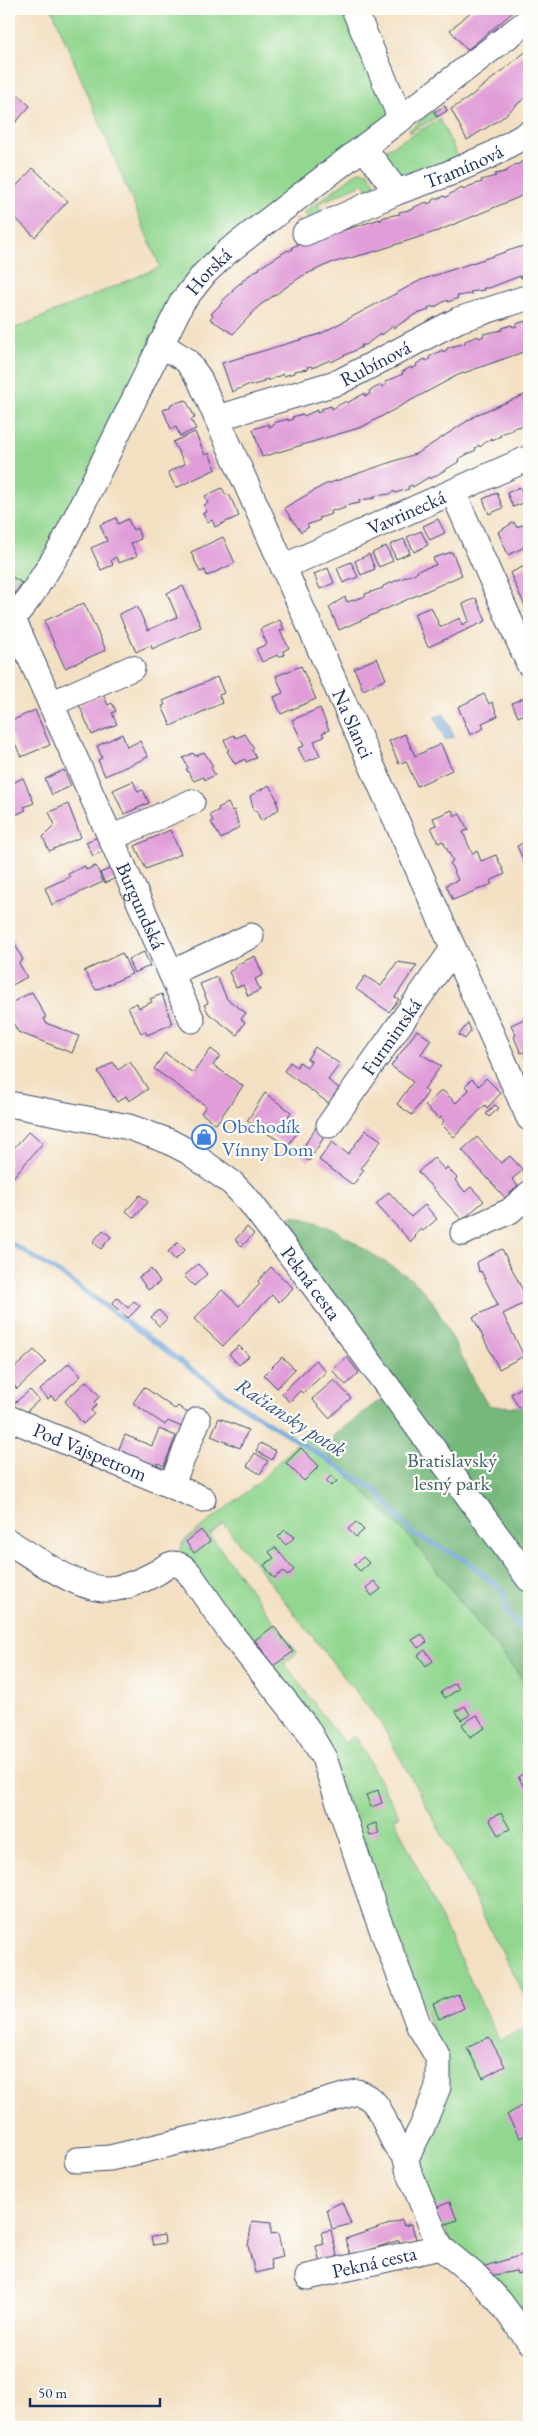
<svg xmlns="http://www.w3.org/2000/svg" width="538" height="2436" font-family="'EB Garamond',serif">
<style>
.green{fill:#92d790;stroke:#568377}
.forest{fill:#75b87a;stroke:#48746c}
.water{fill:#6ca1d8;stroke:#44689b}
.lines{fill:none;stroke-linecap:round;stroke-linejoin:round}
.stream{stroke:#6ca1d8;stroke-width:5}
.building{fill:#e09dd8}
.minor-casing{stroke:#3b4a6d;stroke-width:27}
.minor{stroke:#fff;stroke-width:25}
.labels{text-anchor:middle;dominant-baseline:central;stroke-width:4.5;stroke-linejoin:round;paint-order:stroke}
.street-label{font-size:20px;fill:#1b2f5e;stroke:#fdfcf7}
.shop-label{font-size:20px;fill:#366cbe;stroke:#fdfcf7;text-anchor:start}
.park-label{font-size:20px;fill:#3f616d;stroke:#fdfcf7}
.water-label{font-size:21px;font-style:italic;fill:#375789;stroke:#fdfcf7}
</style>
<rect width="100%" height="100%" fill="#fdfcf7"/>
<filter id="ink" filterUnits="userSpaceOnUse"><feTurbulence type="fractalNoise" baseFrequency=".02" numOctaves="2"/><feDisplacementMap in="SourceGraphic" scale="10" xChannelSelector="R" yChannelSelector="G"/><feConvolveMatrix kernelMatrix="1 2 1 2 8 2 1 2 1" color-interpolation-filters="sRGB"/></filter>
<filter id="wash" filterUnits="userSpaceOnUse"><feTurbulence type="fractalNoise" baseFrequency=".0096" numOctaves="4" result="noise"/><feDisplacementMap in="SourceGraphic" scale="20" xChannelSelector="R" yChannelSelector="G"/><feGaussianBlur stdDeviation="1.12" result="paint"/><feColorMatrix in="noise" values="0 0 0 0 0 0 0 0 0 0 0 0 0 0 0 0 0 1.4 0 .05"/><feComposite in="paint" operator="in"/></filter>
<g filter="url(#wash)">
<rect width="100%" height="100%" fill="#f3e0c2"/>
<g class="green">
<polygon points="52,9 347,9 394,117 222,249 72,510 9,610 9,331 160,267"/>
<polygon points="433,111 437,117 410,132 409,130"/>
<polygon points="440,119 458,157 409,175 400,175 385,159 387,149"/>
<polygon points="359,171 368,172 375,183 370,194 364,183 318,204 323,216 300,227 296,219 302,223 308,218 304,213"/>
<polygon points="303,1437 330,1457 413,1541 529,1688 529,2005 438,1827 382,1725 223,1523 210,1535 297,1653 284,1663 344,1743 355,1736 399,1816 394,1818 499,2041 529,2027 529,2324 456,2252 412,2157 437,2042 343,1791 181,1556 180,1548 184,1541 258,1483"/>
</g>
<polygon class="forest" points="293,1216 317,1222 335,1230 413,1280 432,1300 484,1399 491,1406 529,1407 529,1688 413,1541 330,1457 329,1449 334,1435 385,1396 284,1226 287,1218"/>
<polygon class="water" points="444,714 454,737 445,740 435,717"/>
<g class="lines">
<polyline class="stream" points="9,1242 67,1278 239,1404 377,1491 413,1534 466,1560 504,1592 506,1612 529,1637"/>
</g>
<g id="blocks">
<g class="building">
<polygon points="474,9 517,9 467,50 450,30"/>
<polygon points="529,49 529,94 502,118 467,140 451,109 467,99"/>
<polygon points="9,86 30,106 9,130"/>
<polygon points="445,106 447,111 437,117 434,112"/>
<polygon points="528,157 529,191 517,198 438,231 373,252 331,263 302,276 259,306 233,334 210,319 213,315 211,314 222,303 221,302 233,291 232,290 240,283 241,284 243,280 255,271 260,269 259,268 288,250 289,251 293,249 292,247 338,230 338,232 380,219 380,221 384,217 400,214 399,212 414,209 414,207 427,202 428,204 432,202 432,200 445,196 446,198 450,194 462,188 463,190 468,188 467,187 482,182 481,180 496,176 495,174 505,172 516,164 517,165"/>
<polygon points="33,168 68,201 35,237 9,212 9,194"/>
<polygon points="529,244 529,276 521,278 520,276 489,288 483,288 484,290 470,292 471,294 457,296 458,298 448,302 447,300 433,308 432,306 428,308 429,310 414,315 394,328 393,326 382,335 381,333 366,345 361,345 362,347 331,362 330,360 312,368 312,366 307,367 308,369 294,371 294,373 284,376 283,374 268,381 268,379 263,380 264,382 250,386 250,384 232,392 222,363 320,334 421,280"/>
<polygon points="529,320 529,350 458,375 362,427 262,457 253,429 269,424 269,427 274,425 273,423 288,419 288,421 293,419 292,417 303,414 304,416 317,410 317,413 322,411 321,409 331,406 332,409 346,401 347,403 365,393 365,396 370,394 369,391 381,385 382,387 387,384 385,382 403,374 402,372 411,367 412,369 417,366 416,364 425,359 426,361 430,359 429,357 442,350 443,352 447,350 447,348 465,343 465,341 478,336 479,338 484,336 483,334 502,330 502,328 512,325 513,327 517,326 516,324"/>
<polygon points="529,393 528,425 512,428 513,430 500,434 501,436 492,440 491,438 480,447 479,445 475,448 476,450 458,459 460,461 430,479 429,477 413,487 412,485 408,487 409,489 395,493 394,491 390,494 374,496 375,498 359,500 360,503 344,506 345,508 336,511 336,510 331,511 332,514 319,518 320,520 307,525 309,527 301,532 284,508 324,485 418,453 478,414"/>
<polygon points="186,400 195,418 191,420 196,429 180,436 176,427 171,429 163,410 170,407 171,404"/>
<polygon points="195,432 205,455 209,453 216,469 176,488 168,472 185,464 173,442"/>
<polygon points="529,483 529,499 523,485"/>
<polygon points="520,487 526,502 513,507 507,493"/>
<polygon points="222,488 226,495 229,494 239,516 215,527 212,520 207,522 203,513 207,512 204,505 208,503 205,496"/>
<polygon points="497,493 503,508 489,514 483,499"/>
<polygon points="116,518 118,524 128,519 133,530 137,528 141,539 131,543 137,556 119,563 116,557 111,560 113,565 101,570 91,548 107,541 100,525"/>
<polygon points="438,519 445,533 430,540 423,526"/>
<polygon points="514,522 516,527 529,523 529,545 508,555 498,532"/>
<polygon points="421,531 428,545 414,552 407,537"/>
<polygon points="223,537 235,563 207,576 205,570 200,572 191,552"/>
<polygon points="404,539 410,553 396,559 390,545"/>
<polygon points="386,546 393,561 379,567 372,553"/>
<polygon points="452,552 462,575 339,630 329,607 345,597 347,602 366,596 365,594 383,588 383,586 418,572 418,570 436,565 433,558"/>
<polygon points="369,554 375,569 361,575 355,561"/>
<polygon points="351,562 358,577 343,583 337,568"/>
<polygon points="529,564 529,604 525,606 510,573"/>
<polygon points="328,568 334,583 320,589 314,574"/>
<polygon points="9,575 22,583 13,596 9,593"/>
<polygon points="183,586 201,627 152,649 151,645 136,652 119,614 137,606 148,630 177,617 167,593"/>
<polygon points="476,598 486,621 428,647 414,614 431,607 440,627 460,618 462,625 469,621 463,604"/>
<polygon points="84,603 106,650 65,668 44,621"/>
<polygon points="280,620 284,629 280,631 289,648 283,651 284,655 278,657 277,655 262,662 256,649 267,644 260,629"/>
<polygon points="377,658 386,679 363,690 354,668"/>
<polygon points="301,666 316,699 281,714 274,697 283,693 276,676"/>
<polygon points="217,677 224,693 219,695 222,703 171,726 162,706 165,705 163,701"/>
<polygon points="103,694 108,705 112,703 116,711 112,713 117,724 92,735 79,705"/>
<polygon points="484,694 489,704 492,702 498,716 482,723 484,728 470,735 458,707"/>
<polygon points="528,696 529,712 518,717 512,703"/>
<polygon points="320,708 329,730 322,733 324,737 314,741 320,756 305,762 298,748 304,746 292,720"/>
<polygon points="35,710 50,745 21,757 9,730 9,722"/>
<polygon points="122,734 127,747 140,741 148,757 105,776 98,760 102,758 97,746"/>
<polygon points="245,734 254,748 252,750 256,758 246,762 245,759 235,764 227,751 229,750 224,740 234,735 236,738"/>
<polygon points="405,734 415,756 441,744 452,770 417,786 406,761 399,764 389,741"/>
<polygon points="204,752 213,766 211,767 215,775 205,780 203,777 194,781 186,769 188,768 183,758 193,753 195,756"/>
<polygon points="64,770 71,786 52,795 45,779"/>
<polygon points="23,778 34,803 24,807 26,810 9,818 9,785"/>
<polygon points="133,781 138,792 143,790 149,803 124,814 113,790"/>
<polygon points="269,785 278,801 276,801 279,809 261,821 256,810 254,811 250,796"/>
<polygon points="228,803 232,811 234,810 239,827 221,839 211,822 213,821 210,815 219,810 218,808"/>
<polygon points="68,804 81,837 49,851 43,837 55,825 49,812"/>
<polygon points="452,810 455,816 460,814 468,830 463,832 472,853 477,851 481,861 496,855 505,874 490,881 492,884 453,900 446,885 458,880 450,863 453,861 443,841 438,843 431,827 436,825 433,818"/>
<polygon points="170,830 181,854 146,869 135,846"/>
<polygon points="100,836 106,850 93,856 86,842"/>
<polygon points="529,840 529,862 525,864 517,846"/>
<polygon points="85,866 86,870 96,866 103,882 52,905 45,888 70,877 68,874"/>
<polygon points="112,868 116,878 105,883 100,873"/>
<polygon points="11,936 23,960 19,963 27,977 12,985 9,979 9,937"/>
<polygon points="144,952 150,966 134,973 128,959"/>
<polygon points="122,953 132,974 96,990 84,971"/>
<polygon points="255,956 263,975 255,979 260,990 248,996 243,985 236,987 229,972 236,968 234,966"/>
<polygon points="397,962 417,965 395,997 399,999 389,1012 356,989 365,976 381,986"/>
<polygon points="217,977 227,999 246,1013 241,1019 245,1022 237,1035 209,1014 204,1005 208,1003 200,984"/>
<polygon points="32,992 46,1017 44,1018 46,1023 79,1036 72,1053 18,1032 9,1015 9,1004"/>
<polygon points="162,994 172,1024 147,1035 145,1031 141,1033 128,1007 137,1003 139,1008 152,1002 150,999"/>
<polygon points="529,1017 529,1065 525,1055 527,1054 526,1051 521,1053 514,1037 516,1035 511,1025"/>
<polygon points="468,1023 471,1031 465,1039 459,1035"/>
<polygon points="417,1030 431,1040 421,1054 441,1066 424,1089 428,1092 412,1115 397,1104 413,1082 391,1066"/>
<polygon points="315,1047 340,1064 328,1080 340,1089 330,1104 284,1071 290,1062 297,1067 299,1062 307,1067 311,1061 307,1059"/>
<polygon points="211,1049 220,1056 213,1065 243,1086 216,1124 201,1113 206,1106 154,1069 165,1053 193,1073"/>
<polygon points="113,1062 118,1070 130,1062 148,1089 129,1101 126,1096 117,1102 98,1072"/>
<polygon points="486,1078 501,1093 487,1108 485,1105 454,1137 441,1124 444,1121 441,1117 439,1119 425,1106 442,1090 456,1103 469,1090 465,1086 472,1079 479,1086"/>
<polygon points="265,1093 291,1112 284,1123 298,1131 288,1146 247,1121"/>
<polygon points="495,1105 499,1108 489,1117 486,1114"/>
<polygon points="203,1126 214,1134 204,1147 194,1139"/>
<polygon points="316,1127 326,1134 309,1161 299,1154"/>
<polygon points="366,1130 381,1140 361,1168 364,1170 353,1185 319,1160 332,1142 348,1154"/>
<polygon points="29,1131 43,1143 9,1182 9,1145 13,1149"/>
<polygon points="477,1137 501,1163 510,1156 523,1170 512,1179 522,1191 509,1202 462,1150"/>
<polygon points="434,1158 445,1170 447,1167 457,1178 455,1180 465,1192 471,1187 484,1201 462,1220 418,1172"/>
<polygon points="389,1192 411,1217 425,1205 437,1219 423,1231 421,1229 414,1235 416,1237 411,1242 376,1204"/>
<polygon points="140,1195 148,1202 134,1218 126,1211"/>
<polygon points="247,1227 254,1234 242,1246 235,1240"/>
<polygon points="103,1230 111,1237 101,1249 93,1242"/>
<polygon points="178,1242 185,1250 175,1260 168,1252"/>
<polygon points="502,1249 528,1301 503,1314 524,1356 499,1369 473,1317 498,1305 481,1271 479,1272 477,1262"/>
<polygon points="198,1264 207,1274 194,1286 184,1276"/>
<polygon points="271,1267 293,1288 279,1302 272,1295 223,1346 194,1319 222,1290 239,1306 260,1284 258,1281"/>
<polygon points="151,1269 160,1282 148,1290 139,1277"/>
<polygon points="117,1298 128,1308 134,1301 140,1306 128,1318 112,1304"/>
<polygon points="159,1310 167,1319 159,1326 151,1317"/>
<polygon points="239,1346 249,1356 239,1365 229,1354"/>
<polygon points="34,1350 46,1362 17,1389 9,1380 9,1373"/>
<polygon points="282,1357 295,1369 277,1388 264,1375"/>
<polygon points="347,1357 359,1373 346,1385 332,1370"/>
<polygon points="316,1360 326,1372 303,1393 300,1391 289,1402 282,1393"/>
<polygon points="69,1363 81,1376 55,1400 51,1396 48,1399 40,1390"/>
<polygon points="334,1380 351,1398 329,1418 312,1399"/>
<polygon points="86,1381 100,1396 94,1402 97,1405 91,1410 94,1414 83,1424 65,1401"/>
<polygon points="529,1383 529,1402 519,1408 511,1394"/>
<polygon points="144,1387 175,1409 178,1406 190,1415 184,1428 168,1421 165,1425 133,1403"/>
<polygon points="30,1390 39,1400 26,1412 11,1406"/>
<polygon points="219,1418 248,1430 240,1448 211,1436"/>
<polygon points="159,1429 176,1436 164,1466 158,1463 156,1469 117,1453 125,1435 152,1446"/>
<polygon points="260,1443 276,1451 272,1460 256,1451"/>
<polygon points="301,1448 319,1466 304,1481 286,1463"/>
<polygon points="255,1453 268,1461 260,1474 247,1466"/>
<polygon points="331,1476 337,1481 331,1486 326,1481"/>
<polygon points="356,1522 364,1530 356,1537 348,1529"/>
<polygon points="201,1530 210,1541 194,1553 186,1542"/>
<polygon points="285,1530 295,1537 286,1545 278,1537"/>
<polygon points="275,1547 294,1570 287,1576 284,1571 274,1578 264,1565 274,1558 269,1552"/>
<polygon points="363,1557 369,1563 360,1571 354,1565"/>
<polygon points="374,1581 381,1589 372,1596 366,1588"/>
<polygon points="274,1626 293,1652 273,1666 255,1640"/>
<polygon points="422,1634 427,1642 418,1648 412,1640"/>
<polygon points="425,1650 433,1661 426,1666 418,1655"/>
<polygon points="455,1683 459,1689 445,1698 441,1692"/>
<polygon points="465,1706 470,1715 461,1720 456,1711"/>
<polygon points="477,1715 485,1728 470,1737 462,1724"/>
<polygon points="526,1771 529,1773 529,1787 526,1790 518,1777"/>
<polygon points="378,1790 382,1803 371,1807 366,1795"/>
<polygon points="501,1813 510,1829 498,1835 489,1819"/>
<polygon points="376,1823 379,1834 370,1836 367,1826"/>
<polygon points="458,1994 464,2008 439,2019 433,2004"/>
<polygon points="489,2037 505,2066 483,2078 467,2048"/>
<polygon points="529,2101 529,2133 520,2138 507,2115"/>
<polygon points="342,2202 351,2224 332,2229 327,2209"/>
<polygon points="450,2202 457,2220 441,2226 435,2208"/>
<polygon points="402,2220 404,2226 411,2224 417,2241 401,2246 399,2240 351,2256 345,2239"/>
<polygon points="252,2221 271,2223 271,2234 278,2233 283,2257 270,2260 272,2269 255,2273 248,2246"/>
<polygon points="331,2230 338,2260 320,2264 316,2246 324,2244 321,2232"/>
<polygon points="164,2235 165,2243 153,2245 151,2237"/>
<polygon points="529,2253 529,2271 517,2274 516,2271 489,2276 482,2267"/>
</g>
</g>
</g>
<g filter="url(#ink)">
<use href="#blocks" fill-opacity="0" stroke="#3b4a6d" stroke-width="1"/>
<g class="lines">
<defs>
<g id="minor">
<polyline points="354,9 401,119"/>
<polyline points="364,148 397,192"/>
<path id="s1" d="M305,233L397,192L445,175L491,155L529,133"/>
<path id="s2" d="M160,344L186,360L199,378L529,1118"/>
<path id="s3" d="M217,418L339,382L458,320L529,297"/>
<polyline points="453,492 529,664"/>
<path id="s4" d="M283,567L529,458"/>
<path id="s5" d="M13,619L192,1020"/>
<path id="s6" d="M9,623L30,597L61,548L182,302L205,273L226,253L529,20"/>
<polyline points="51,704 132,668"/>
<polyline points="111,838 192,802"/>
<polyline points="171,973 251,936"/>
<path id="s7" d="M9,1104L129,1127L168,1141L189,1152L232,1183L250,1202L308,1278L529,1579"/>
<path id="s8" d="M329,1125L453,949"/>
<polyline points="463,1233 510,1211 529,1194"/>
<path id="s9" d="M9,1418L203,1499"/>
<polyline points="171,1486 198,1420"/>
<path d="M9,1542C34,1557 79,1591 109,1589C125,1588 143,1580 156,1573C162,1570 168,1564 173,1564C181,1564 185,1568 189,1573L233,1636L306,1727L324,1758L375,1911L419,2026L438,2057V2087L422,2127L406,2158L408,2169L440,2247L477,2277L500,2302L529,2341"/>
<path d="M77,2160L110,2158L216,2133L357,2092C380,2099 382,2118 392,2138C395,2145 401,2152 406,2158"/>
<path id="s10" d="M308,2277L440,2247"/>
</g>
</defs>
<use href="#minor" class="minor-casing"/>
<use href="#minor" class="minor"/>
</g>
</g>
<defs>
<symbol id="shop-ring" viewBox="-11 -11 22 22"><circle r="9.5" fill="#fdfcf7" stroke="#3f7fe0" stroke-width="1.5"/><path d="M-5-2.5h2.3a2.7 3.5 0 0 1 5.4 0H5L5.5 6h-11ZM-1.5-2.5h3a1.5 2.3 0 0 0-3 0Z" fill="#3f7fe0"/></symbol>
</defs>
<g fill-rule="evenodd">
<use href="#shop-ring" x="190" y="1123" width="28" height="28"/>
</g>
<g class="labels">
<g class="street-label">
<text stroke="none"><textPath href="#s1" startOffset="172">Tramínová</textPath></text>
<text stroke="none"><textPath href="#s6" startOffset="406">Horská</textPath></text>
<text stroke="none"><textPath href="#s3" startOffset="168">Rubínová</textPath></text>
<text stroke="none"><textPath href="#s4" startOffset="135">Vavrinecká</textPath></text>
<text stroke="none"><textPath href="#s2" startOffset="431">Na Slanci</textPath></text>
<text stroke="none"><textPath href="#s5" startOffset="314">Burgundská</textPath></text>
<text stroke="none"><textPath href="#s8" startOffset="108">Furmintská</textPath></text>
<text stroke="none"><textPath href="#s7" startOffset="368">Pekná cesta</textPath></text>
<text stroke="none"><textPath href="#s9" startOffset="88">Pod Vajspetrom</textPath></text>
<text stroke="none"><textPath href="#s10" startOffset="68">Pekná cesta</textPath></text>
</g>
<g class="shop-label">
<text x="222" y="1126">Obchodík<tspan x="222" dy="23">Vínny Dom</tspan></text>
</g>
<g class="park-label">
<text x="452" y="1460">Bratislavský<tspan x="452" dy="23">lesný park</tspan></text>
</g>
<g class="water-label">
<text transform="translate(291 1417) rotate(33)">Račiansky potok</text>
</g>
</g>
<rect width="538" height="2436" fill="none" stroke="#fdfcf7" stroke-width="30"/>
<path d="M30 2398v8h130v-8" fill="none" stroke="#1b2f5e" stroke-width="2.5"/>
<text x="38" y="2398" font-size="15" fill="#1b2f5e" stroke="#fdfcf7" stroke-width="4" paint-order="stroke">50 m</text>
</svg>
